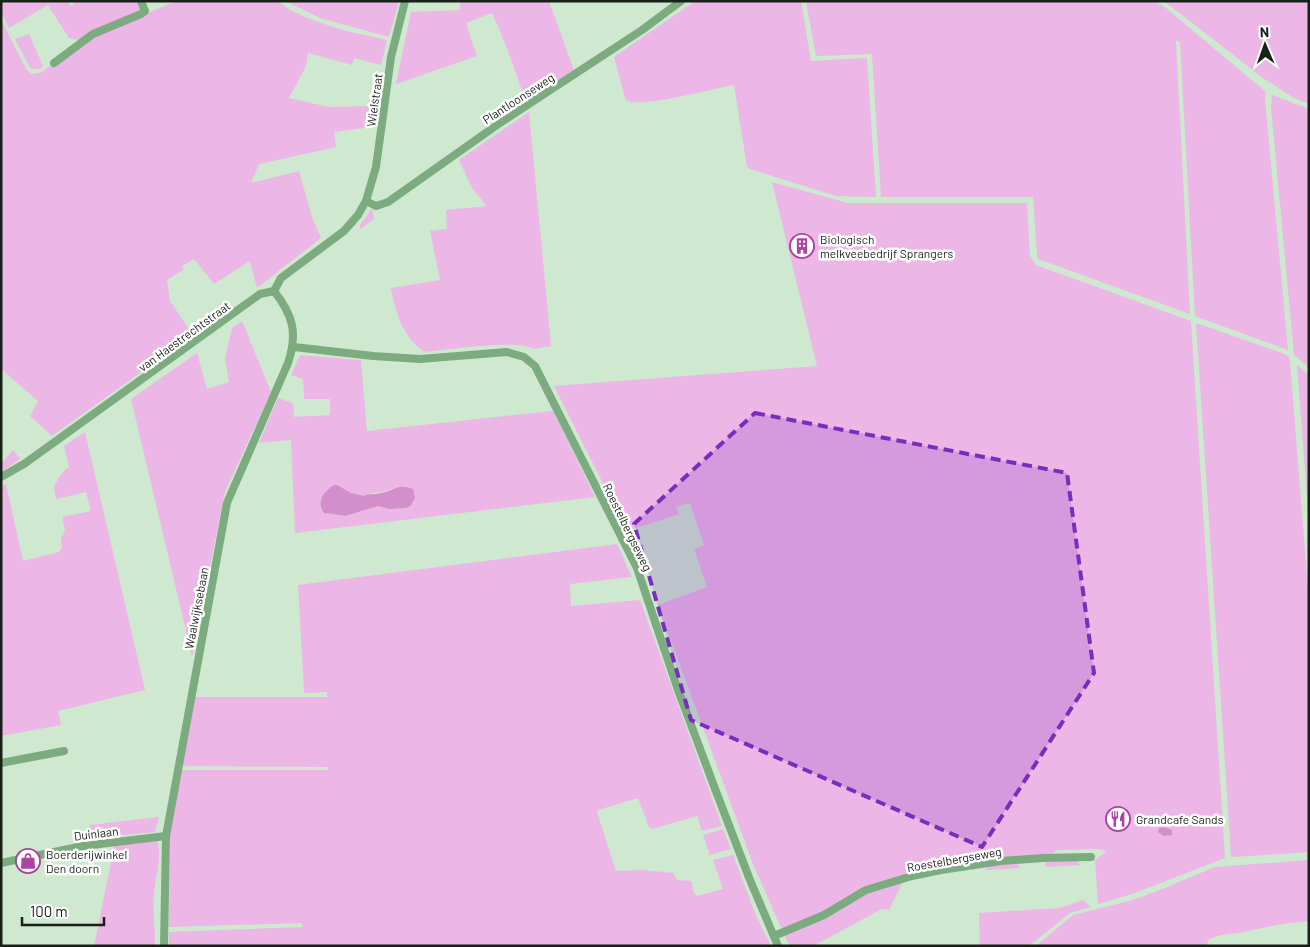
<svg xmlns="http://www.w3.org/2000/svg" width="1310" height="947" font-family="Barlow,sans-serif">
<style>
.green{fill:#ecb6e6;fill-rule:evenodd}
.water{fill:#d38ecc}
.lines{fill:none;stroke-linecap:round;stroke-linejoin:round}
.minor{stroke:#7dab80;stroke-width:8}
.marked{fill:#7b2cbf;fill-opacity:0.2;stroke:#7b2cbf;stroke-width:4;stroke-dasharray:10 6;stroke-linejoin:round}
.labels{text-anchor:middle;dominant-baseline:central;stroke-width:5;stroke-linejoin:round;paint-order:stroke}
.street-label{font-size:12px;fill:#182118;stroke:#fff}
.poi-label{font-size:12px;fill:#182118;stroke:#fff;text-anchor:start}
</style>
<rect width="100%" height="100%" fill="#cee9cf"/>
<g class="green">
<polygon points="1,1 68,1 70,5 74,5 75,1 137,1 143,11 116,20 79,40 69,38 48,5 9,28 1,12"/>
<polygon points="176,1 277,1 292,11 315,21 346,31 387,40 381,65 354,58 352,65 308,53 306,66 289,98 329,107 373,106 371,127 334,132 336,147 259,164 251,183 299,171 312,217 321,238 257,288 250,261 214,284 194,259 182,266 183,270 167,280 170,301 193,335 52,436 30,416 38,401 1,369 1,19 26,69 32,74 40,73 88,39"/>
<polygon points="285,1 399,1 389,37 320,18"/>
<polygon points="460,1 549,1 574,70 526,102 507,48 492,13 466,23 477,56 396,84 411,12 460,10"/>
<path d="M695,1H801L811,61L867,58L876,197L836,196L750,169L747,167L734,85C710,89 648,107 627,101L625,98L614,57Z"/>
<polygon points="806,1 1155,1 1166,8 1266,92 1265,99 1288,350 1195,316 1180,42 1176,41 1190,314 1038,259 1037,256 1033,197 881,197 872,54 816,56"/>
<polygon points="1164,1 1309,1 1309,104 1294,98 1263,78"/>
<polygon points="29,34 43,66 39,69 32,69 29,66 15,39"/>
<polygon points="1272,95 1309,109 1309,367 1294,355 1271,107"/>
<path d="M529,112L551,346L533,349C519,339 445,350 425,352C404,340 395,311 391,288L440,280L430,231L447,229L446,210L487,206L472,188L459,160Z"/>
<polygon points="772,182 848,203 1027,203 1030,256 1036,265 1191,321 1225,858 1135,893 1098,904 1095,860 1107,851 1098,849 1056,850 1051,855 908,874 782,930 753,864 658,605 707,587 694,549 704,545 690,503 676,507 679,514 627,531 554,386 817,366"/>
<polygon points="372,208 374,219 360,229 360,225"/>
<polygon points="242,321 271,392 225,492 192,656 131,399 197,353 207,389 229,382 225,358 232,328"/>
<polygon points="1196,323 1285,354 1289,357 1290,361 1309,603 1309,852 1232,857 1231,856"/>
<path d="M300,355L361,360L367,431L553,411L595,497L295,533L291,441L289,440L259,443L278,398L293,403L294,417L330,415V399H304L303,379L291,375ZM394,488L405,508L389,509L378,506L345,516L331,514L321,509L320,503L321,498L351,493L364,496C374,491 383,494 394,488Z"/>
<polygon points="1297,365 1309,375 1309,524"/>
<polygon points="85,432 145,690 58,711 61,725 1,736 1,486 6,484 23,561 59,552 62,547 61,539 65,530 62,517 91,511 86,492 56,499 54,486 63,472 69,467 64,446"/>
<polygon points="13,450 20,459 3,471 1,464"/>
<polygon points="617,544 632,577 570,584 571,606 640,600 722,826 702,831 697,816 652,829 649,827 638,798 598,810 597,812 616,871 642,870 673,873 677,880 691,881 694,893 697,896 723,889 713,860 733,855 757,918 771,946 169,946 169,932 303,927 301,923 169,927 170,831 178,770 328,770 328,767 179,766 191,697 327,697 327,692 304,693 298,585"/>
<polygon points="159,817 155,832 93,838 90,825"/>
<polygon points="723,829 731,849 710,855 703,835"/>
<path d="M157,839C162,854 157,871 155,886C152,905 155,926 155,946H94L115,843Z"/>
<polygon points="1047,860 1077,860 1080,865 1045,867"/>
<polygon points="1309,860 1309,921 1282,924 1238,933 1221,935 1209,939 1206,946 1036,946 1073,915 1129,901 1155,892 1215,867"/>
<polygon points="1017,862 1020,868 986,870 988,865"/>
<polygon points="903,881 889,910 882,909 813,946 790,946 784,935 866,893"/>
<polygon points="1083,900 1091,907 1070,913 1029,946 980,946 979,913 1060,908"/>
</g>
<g class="water">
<path d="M334,485H337L351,493L364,496C370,493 375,495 381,493C396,490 397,483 413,489L415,498L411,505L407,508L389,509L378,506L345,516L326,513L325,514C315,503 323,492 334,485Z"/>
<polygon points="1164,827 1172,830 1172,835 1164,836 1158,832 1159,828"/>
</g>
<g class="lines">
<g class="minor">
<polyline points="54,63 93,34 141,14 145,11 141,1"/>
<polyline points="366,201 376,206 388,202 497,125 642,30 681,1"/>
<polyline points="294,347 373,356 420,359 507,352 524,357 535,366 637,568 678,690 717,794 750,880 778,946"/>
<polyline points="1,477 24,464 260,294 274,291 281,278 344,231 358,215 366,201 376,167 391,57 405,1"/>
<polyline points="1,763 64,751"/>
<polyline points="1,863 83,846 166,836"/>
<polyline points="774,936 824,915 866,890 912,876 941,870 1001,861 1043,858 1091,857"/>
<path d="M164,946L166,836L227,503L288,363C298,333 293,315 274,291"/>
</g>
</g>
<path class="marked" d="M755,413L1067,473L1094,673L982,847L691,720L634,524Z"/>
<defs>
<symbol id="building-ring" viewBox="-11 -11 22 22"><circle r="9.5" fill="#fff" stroke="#ab43a5" stroke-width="1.5"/><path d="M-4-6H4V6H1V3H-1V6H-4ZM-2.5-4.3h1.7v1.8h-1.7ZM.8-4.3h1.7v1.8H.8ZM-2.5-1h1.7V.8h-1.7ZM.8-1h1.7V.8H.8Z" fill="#ab43a5"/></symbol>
<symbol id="restaurant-ring" viewBox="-11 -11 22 22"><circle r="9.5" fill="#fff" stroke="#ab43a5" stroke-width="1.5"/><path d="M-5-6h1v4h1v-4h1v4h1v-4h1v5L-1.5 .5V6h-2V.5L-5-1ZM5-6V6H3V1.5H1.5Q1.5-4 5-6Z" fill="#ab43a5"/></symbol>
<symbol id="shop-ring" viewBox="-11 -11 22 22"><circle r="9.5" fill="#fff" stroke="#ab43a5" stroke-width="1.5"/><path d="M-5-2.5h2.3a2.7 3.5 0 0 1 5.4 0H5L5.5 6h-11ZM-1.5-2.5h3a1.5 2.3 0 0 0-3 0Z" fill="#ab43a5"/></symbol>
</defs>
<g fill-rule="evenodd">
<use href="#building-ring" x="788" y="232" width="28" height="28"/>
<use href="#restaurant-ring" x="1104" y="805" width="28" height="28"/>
<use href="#shop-ring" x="14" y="847" width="28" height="28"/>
</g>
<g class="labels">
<g class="street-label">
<text transform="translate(518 98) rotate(-33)">Plantloonseweg</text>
<text transform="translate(374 100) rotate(-82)">Wielstraat</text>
<text transform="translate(184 336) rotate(-36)">van Haestrechtstraat</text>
<text transform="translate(628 527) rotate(64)">Roestelbergseweg</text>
<text transform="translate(196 608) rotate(-79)">Waalwijksebaan</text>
<text transform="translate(96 833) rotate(-7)">Duinlaan</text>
<text transform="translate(954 859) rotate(-10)">Roestelbergseweg</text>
</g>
<g class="poi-label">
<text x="820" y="239">Biologisch<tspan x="820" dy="14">melkveebedrijf Sprangers</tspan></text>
<text x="1136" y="819">Grandcafe Sands</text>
<text x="46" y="854">Boerderijwinkel<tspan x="46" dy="14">Den doorn</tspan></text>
</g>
</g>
<rect width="1310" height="947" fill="none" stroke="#182118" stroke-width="5"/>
<g transform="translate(1265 45) rotate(358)" stroke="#ffffff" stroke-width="4" paint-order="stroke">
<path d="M0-4L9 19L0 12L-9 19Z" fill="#182118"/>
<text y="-8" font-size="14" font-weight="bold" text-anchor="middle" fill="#182118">N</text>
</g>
<path d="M22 917v8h82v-8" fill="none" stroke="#182118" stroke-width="2.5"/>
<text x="30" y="917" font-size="15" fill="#182118" stroke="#ffffff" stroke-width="4" paint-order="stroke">100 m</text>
</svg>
